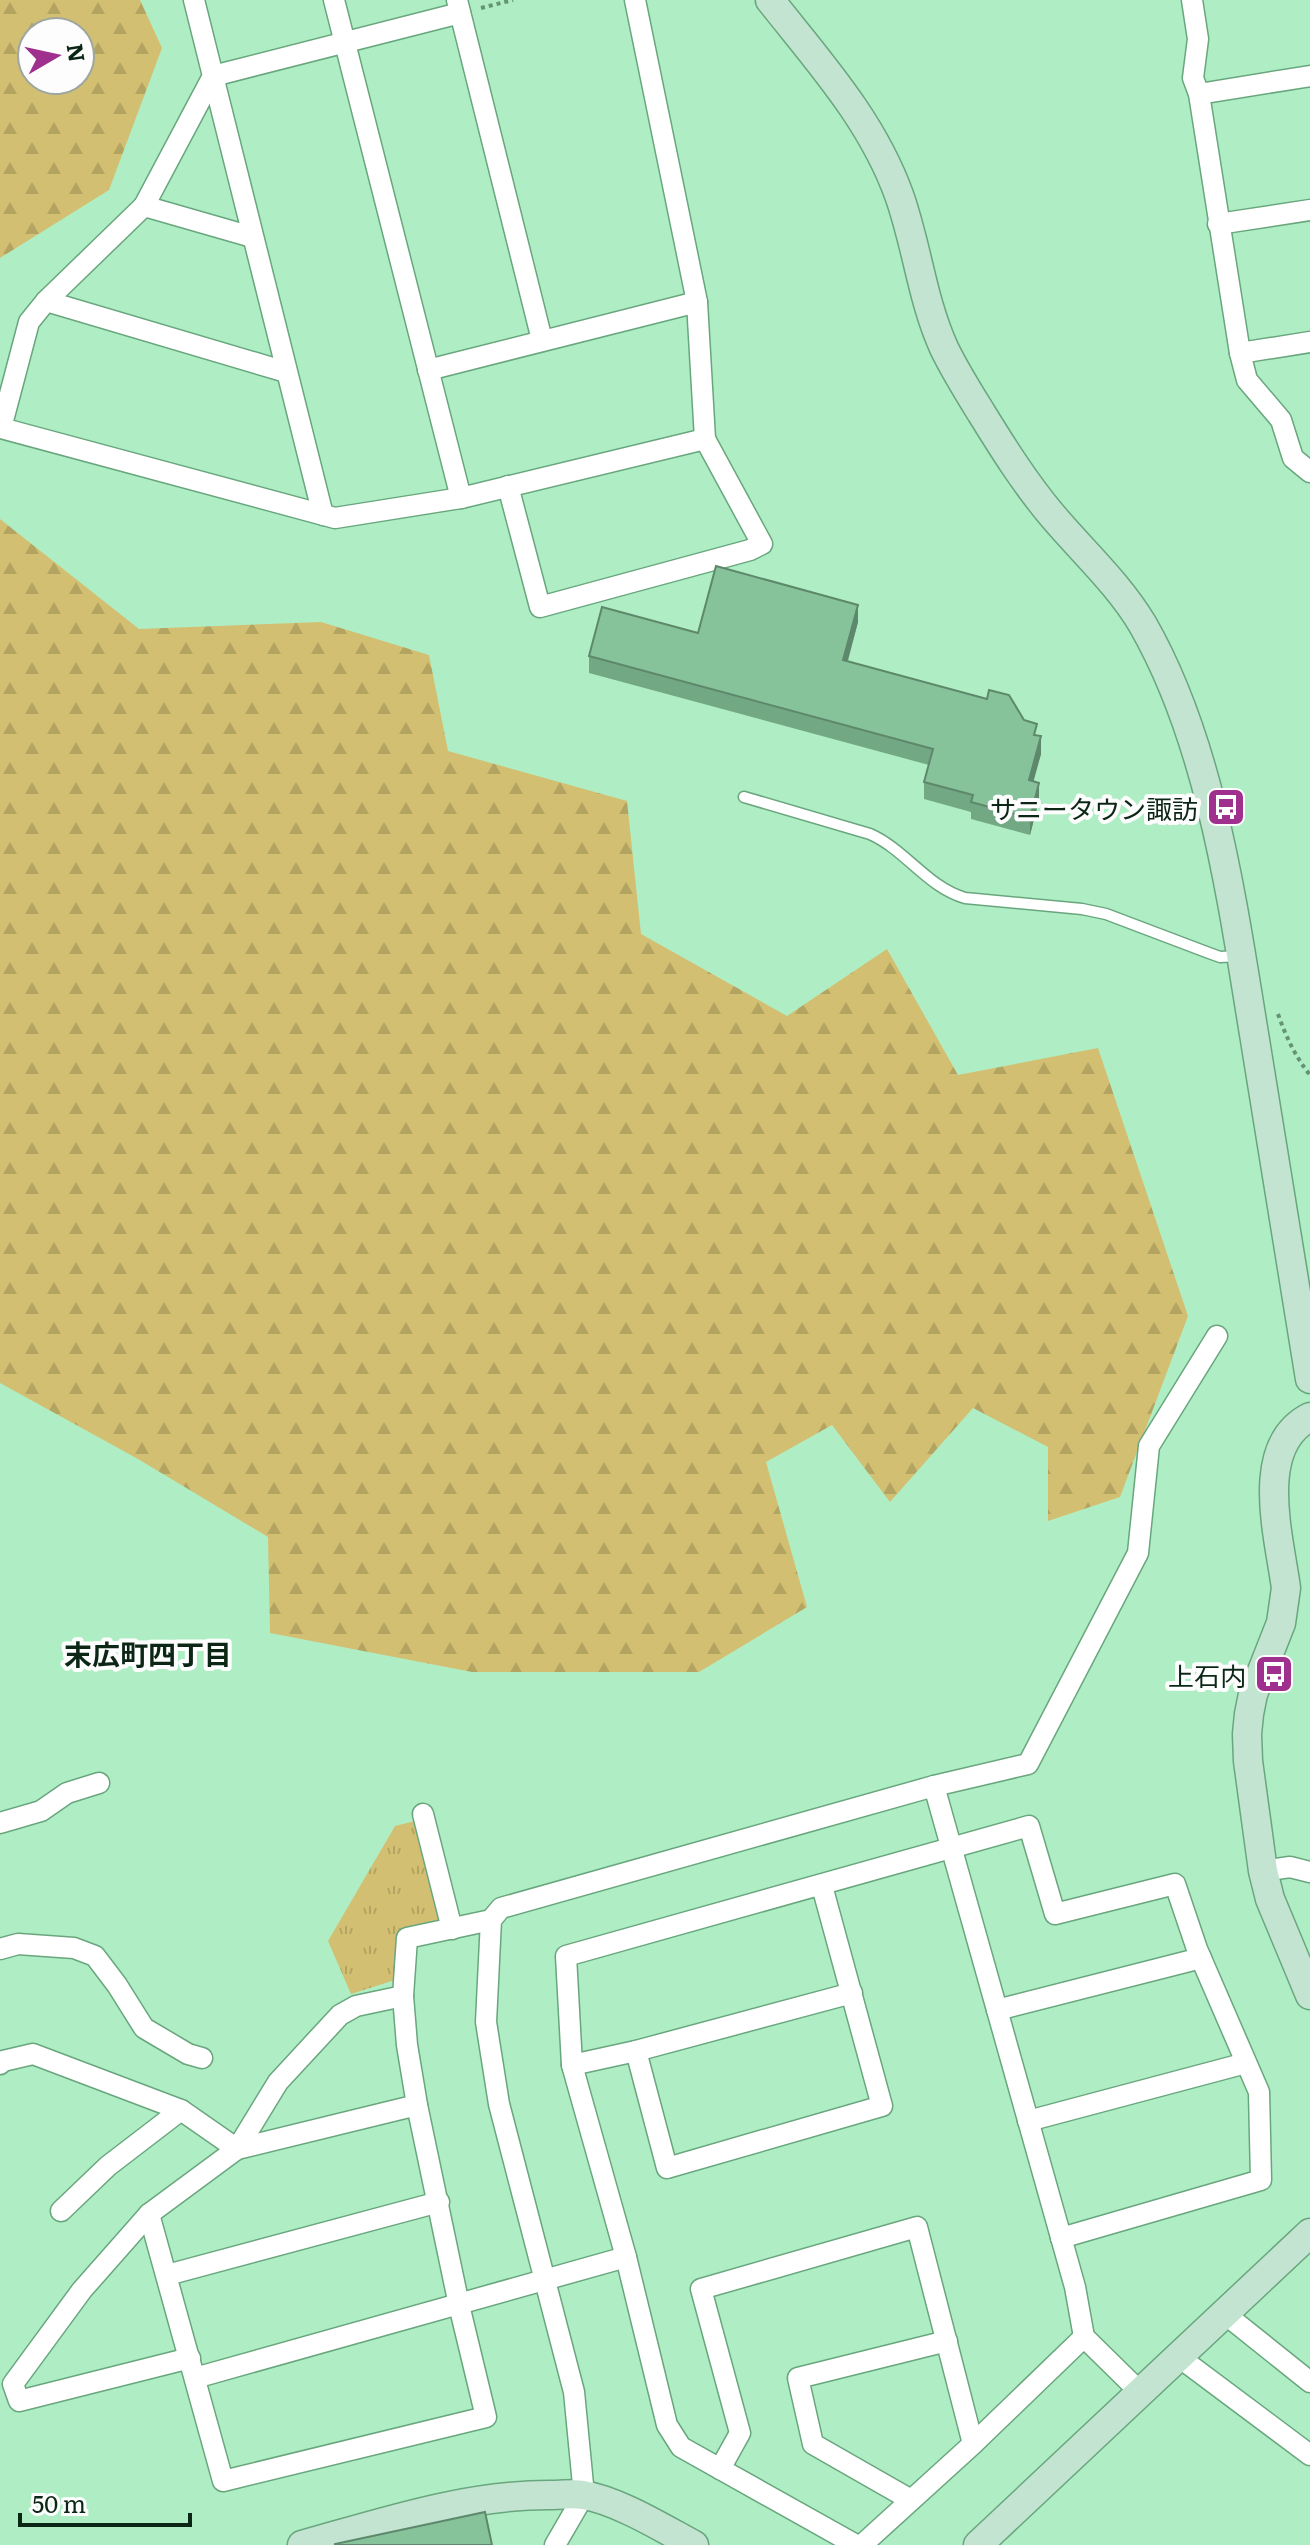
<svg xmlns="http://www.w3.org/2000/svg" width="1310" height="2545" font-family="Literata,'Noto Sans JP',serif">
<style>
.forest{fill:url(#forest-firs);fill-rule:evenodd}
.park{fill:url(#park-tufts)}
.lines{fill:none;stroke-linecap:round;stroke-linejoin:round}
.lane-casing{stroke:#69a67e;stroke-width:13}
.street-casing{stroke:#69a67e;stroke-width:23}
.secondary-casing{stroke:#69a67e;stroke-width:31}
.path{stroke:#659375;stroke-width:4;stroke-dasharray:4 4;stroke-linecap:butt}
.lane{stroke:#fff;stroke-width:10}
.street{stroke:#fff;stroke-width:20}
.secondary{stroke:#c3e4d1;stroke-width:28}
.wall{fill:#73a884}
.shaded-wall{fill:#5e886c}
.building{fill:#86c39a;stroke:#5e886c;stroke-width:2}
.labels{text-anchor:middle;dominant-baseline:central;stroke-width:8;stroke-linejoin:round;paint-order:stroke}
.poi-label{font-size:26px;fill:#0c2616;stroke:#fdfdfd;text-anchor:end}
.neighbourhood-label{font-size:28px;font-weight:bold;fill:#0c2616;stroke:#fdfdfd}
</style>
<defs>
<pattern id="forest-firs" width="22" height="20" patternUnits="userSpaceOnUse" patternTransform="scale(2)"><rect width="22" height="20" fill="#d3bf71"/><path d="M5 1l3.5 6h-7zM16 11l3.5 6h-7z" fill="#b4a461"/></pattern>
<pattern id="park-tufts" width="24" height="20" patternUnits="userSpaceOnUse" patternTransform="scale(2)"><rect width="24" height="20" fill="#d3bf71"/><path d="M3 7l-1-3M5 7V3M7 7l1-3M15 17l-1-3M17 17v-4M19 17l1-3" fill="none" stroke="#b4a461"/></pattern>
</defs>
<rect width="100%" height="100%" fill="#afeec4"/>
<g class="forest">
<path d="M0,0H140L162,48L109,190L0,258ZM80,32V80H32V32Z"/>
<polygon points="0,519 139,629 321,622 429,655 448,751 627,801 641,934 787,1016 887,949 958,1075 1098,1048 1188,1316 1120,1497 1048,1521 1048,1447 973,1408 890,1502 832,1425 766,1462 807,1607 699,1672 472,1672 270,1633 268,1537 138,1459 0,1383"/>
</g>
<polygon class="park" points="415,1821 440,1919 401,1932 395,1980 351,1994 328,1941 395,1826"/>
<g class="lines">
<defs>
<path id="lane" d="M744,797L870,834C906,850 927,887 965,898L1082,909L1106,914L1209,953L1220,957L1239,956"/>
<g id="street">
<polyline points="194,0 213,76 144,206 46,301 29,322 1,428 335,518 461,498"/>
<polyline points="334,0 461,498 705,439 697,302 635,0"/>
<polyline points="457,0 542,340"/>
<polyline points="1192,0 1198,39 1193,78 1199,94 1240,353 1247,380 1281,420 1293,458 1310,472"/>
<polyline points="1199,94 1310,76"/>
<polyline points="144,206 252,237"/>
<polyline points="1218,224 1310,210"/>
<polyline points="46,301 286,372"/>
<polyline points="1240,353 1310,342"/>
<polyline points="428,370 697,302"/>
<polyline points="508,486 540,607 750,550 762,544 705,439"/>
<polyline points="323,515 213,76 460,13"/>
<polyline points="934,1786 1075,2287 1084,2337 1141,2393"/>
<polyline points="423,1814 452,1929"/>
<polyline points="0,1823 41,1811 67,1793 99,1783"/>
<polyline points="1263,1871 1290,1867 1310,1872"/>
<polyline points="0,1949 18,1944 74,1948 95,1956 117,1985 144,2028 188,2054 202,2058"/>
<polyline points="403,1996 407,2045 417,2105"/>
<polyline points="997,2010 1201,1958"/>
<polyline points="636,2051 667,2168 882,2106 822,1886"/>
<polyline points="0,2064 3,2061 33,2054 181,2110 108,2166 61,2211"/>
<polyline points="572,2065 636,2051 852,1993"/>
<polyline points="1028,2121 1246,2063"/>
<polyline points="149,2214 223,2481 486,2417 459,2305 417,2105 237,2149 181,2110"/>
<polyline points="167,2275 439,2202"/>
<polyline points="1225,2314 1310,2382"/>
<polyline points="1179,2357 1310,2455"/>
<polyline points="190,2358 19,2401 13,2384 82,2290 149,2214 237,2149 278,2082 340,2015 356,2006 403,1996 407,1938 491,1920"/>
<polyline points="195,2378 626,2257"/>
<polyline points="720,2469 740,2433 701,2289 917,2227 973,2444"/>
<polyline points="911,2500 813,2444 798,2378 947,2341"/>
<polyline points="555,2545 584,2495 574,2392 499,2104 486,2022 491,1920 501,1908 934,1786 1028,1764 1138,1553 1149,1446 1217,1336"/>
<polyline points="856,2545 681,2447 667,2425 626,2257 572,2065 566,1956 1029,1826 1055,1914 1175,1884 1197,1949 1259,2092 1261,2180 1061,2238"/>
<polyline points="862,2545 973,2444 1084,2337"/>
</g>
<g id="secondary">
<path d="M770,0C819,62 872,120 899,195C917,245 922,300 944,348C955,371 969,393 982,414C1003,448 1025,483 1051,514C1082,551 1118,583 1143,625C1211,744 1232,900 1254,1034C1273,1149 1291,1264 1310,1379"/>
<path d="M1310,1417C1253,1446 1279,1536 1286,1588L1281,1623L1253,1694L1249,1714L1247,1734L1248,1761L1263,1871L1270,1899L1310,1995"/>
<path d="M302,2545C384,2522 468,2494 553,2495C563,2495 574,2493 583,2495C617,2500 664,2529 694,2545"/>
<polyline points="978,2545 1310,2233"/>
</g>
</defs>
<use href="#lane" class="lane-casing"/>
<use href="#street" class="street-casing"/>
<use href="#secondary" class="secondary-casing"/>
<g class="path">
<polyline points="481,8 513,0"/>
<path d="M1278,1014C1286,1037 1295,1056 1310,1075"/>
</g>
<use href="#lane" class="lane"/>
<use href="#street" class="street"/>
<use href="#secondary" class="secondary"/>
</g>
<polygon class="wall" points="858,622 848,661 1024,720 1037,736 1041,754 1033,781 1039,800 1030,835 971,819 971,812 924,799 924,782 929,765 589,673 589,656"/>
<g class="shaded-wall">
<polygon points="858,605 858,622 843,677 843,660"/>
<polygon points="1041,736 1041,754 1029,798 1029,780"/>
<polygon points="1039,783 1039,800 1030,835 1030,818"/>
</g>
<g class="building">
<polygon points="716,566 858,605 843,660 987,699 989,690 1009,695 1024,720 1037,724 1034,735 1041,736 1029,780 1039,783 1030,818 971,802 973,795 924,782 933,749 589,656 602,607 698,633"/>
<polygon points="485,2512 492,2545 335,2545 335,2544"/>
</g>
<defs>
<symbol id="bus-square" viewBox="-11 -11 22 22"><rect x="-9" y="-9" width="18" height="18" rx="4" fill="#9f308e" stroke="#fdfdfd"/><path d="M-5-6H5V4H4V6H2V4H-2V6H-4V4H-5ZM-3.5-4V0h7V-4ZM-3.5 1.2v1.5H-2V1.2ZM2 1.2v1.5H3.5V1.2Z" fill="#fff"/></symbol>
</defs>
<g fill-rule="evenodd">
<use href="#bus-square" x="1204" y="785" width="44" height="44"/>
<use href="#bus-square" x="1252" y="1652" width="44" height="44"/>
</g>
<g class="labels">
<g class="poi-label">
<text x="1198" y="807">サニータウン諏訪</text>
<text x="1246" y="1674">上石内</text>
</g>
<g class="neighbourhood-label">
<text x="148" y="1653">末広町四丁目</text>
</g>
</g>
<g transform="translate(56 56) rotate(81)"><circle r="38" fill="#fdfdfd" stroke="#9da7a1" stroke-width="2"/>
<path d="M0-6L14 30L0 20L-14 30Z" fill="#9f308e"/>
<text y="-12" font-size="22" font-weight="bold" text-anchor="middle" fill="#0c2616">N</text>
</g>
<path d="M20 2513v12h170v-12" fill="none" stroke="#0c2616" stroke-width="4"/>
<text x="32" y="2513" font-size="24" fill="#0c2616" stroke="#fdfdfd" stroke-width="6" paint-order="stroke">50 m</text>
</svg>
